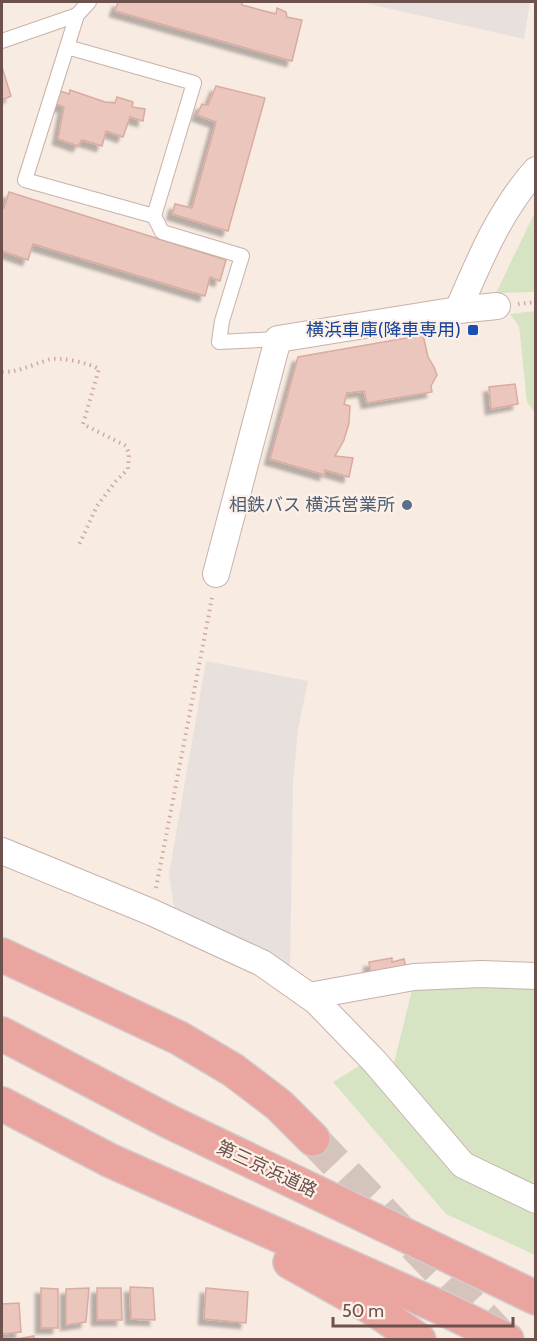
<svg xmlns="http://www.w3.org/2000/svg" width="537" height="1341" font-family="Cabin,'Noto Sans JP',sans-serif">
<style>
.industrial{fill:#e8e0dd}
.green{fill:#d7e4c3}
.building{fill:#eac6bd;stroke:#daaba0;stroke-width:1.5;filter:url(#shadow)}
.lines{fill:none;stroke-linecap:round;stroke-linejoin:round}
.motorway-tunnel{stroke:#d5c4bc;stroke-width:33;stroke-dasharray:33 16;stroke-linecap:butt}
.service-casing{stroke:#c7b2ab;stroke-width:16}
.minor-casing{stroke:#c7b2ab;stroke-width:28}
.motorway-casing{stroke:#d3cbc9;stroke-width:36}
.path{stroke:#ceaaa1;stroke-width:4;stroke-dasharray:1.5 4.5;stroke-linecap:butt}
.service{stroke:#fff;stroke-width:14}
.minor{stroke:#fff;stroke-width:26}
.motorway{stroke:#eba5a0;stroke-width:33}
.transit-dot{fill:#1a4fb4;stroke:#fcf0e7;stroke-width:2}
.service-dot{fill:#5c6f8a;stroke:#fcf0e7;stroke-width:2}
.labels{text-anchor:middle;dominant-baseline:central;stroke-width:4.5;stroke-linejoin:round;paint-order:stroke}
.transit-label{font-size:18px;fill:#164399;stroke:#fcf0e7;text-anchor:end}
.service-label{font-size:18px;fill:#4e5e75;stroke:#fcf0e7;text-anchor:end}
.street-label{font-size:18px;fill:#6c514c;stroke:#fcf0e7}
</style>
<defs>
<filter id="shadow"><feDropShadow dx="-5.5" dy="5.5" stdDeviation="1.5" flood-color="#0004"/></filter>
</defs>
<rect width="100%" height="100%" fill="#f8ebe2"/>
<g class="industrial">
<polygon points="360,2 530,2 524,39"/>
<polygon points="206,661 308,681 298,729 293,784 290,968 174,907 169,874"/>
</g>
<g class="green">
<polygon points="535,212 535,292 496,293"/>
<polygon points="535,311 536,311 535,413 527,402 519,326 510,314"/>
<polygon points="535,980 535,1255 446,1214 333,1082 364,1063 390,1079 414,982"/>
</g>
<g class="building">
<polygon points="118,2 242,2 242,5 276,14 277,8 286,12 287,17 302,20 292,61 115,11"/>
<polygon points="2,67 11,96 2,100"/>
<polygon points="216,86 265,98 228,231 172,214 175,204 192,208 216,122 197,115 202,104 208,105"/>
<polygon points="70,90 105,102 115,103 117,97 133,102 132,107 145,109 143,121 130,117 123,137 106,131 102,146 82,140 78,146 58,139 64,107 56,104 60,91 69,94"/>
<polygon points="9,192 226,260 220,281 210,277 205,296 33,244 28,260 2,251 2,208 4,208"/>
<polygon points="423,335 428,357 434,367 437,375 431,386 432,392 367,403 364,391 347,393 344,404 350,406 349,423 344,440 335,456 353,458 349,477 325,470 325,475 270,459 298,357"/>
<polygon points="515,384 518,404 491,409 489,387"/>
<polygon points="392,958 392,962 404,959 407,972 371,976 369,962"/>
<polygon points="130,1287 153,1288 155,1320 131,1319"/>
<polygon points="41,1288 58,1289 58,1328 41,1328"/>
<polygon points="89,1288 86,1322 66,1325 66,1289"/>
<polygon points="97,1288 121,1288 122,1320 97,1320"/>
<polygon points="206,1288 248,1292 246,1323 204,1319"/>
<polygon points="19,1303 21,1332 2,1334 2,1304"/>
<polygon points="34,1336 34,1340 11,1340"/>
</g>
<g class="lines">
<polyline class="motorway-tunnel" points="313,1139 500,1335"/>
<defs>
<g id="service">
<polyline points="2,41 77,15"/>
<polyline points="67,47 194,83 154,216 25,180 77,15 89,2"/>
<polyline points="154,216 162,232 242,256 222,321 219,342 278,339"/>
</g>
<g id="minor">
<path d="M458,310C479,261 500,210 536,170"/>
<polyline points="216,574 278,339 458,310 497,306"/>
<polyline points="2,851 151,912 262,963 316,1001 375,1062 463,1165 536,1200"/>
<polyline points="309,996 414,977 481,974 536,976"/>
</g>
<g id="motorway">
<polyline points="2,955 179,1038 233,1070 279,1105 313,1139"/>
<polyline points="2,1034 168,1121 536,1298"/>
<polyline points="2,1104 111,1161 442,1308 507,1340"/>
<polyline points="290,1262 374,1309 419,1340"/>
</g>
</defs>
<use href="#service" class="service-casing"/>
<use href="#minor" class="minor-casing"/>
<use href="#motorway" class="motorway-casing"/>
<g class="path">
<polyline points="518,304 536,302"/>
<path d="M2,372C19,372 31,365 48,360C59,356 89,363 99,369L83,424L126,446L129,454L128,469L115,482L97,506L79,545"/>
<polyline points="156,888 212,598"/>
</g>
<use href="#service" class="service"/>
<use href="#minor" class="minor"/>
<use href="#motorway" class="motorway"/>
</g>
<rect class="transit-dot" x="467" y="324" width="12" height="12" rx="3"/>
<circle class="service-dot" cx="407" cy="505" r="6"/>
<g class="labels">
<g class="transit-label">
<text x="461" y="330">横浜車庫(降車専用)</text>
</g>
<g class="service-label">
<text x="395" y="505">相鉄バス 横浜営業所</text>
</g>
<g class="street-label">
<text transform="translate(267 1169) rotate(25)">第三京浜道路</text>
</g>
</g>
<rect width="537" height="1341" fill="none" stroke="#6c514c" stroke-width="6"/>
<path d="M333 1317v9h180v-9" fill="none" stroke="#6c514c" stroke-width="3"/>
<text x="342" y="1317" font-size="18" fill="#6c514c" stroke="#fcf0e7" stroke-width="4.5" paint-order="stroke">50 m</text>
</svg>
